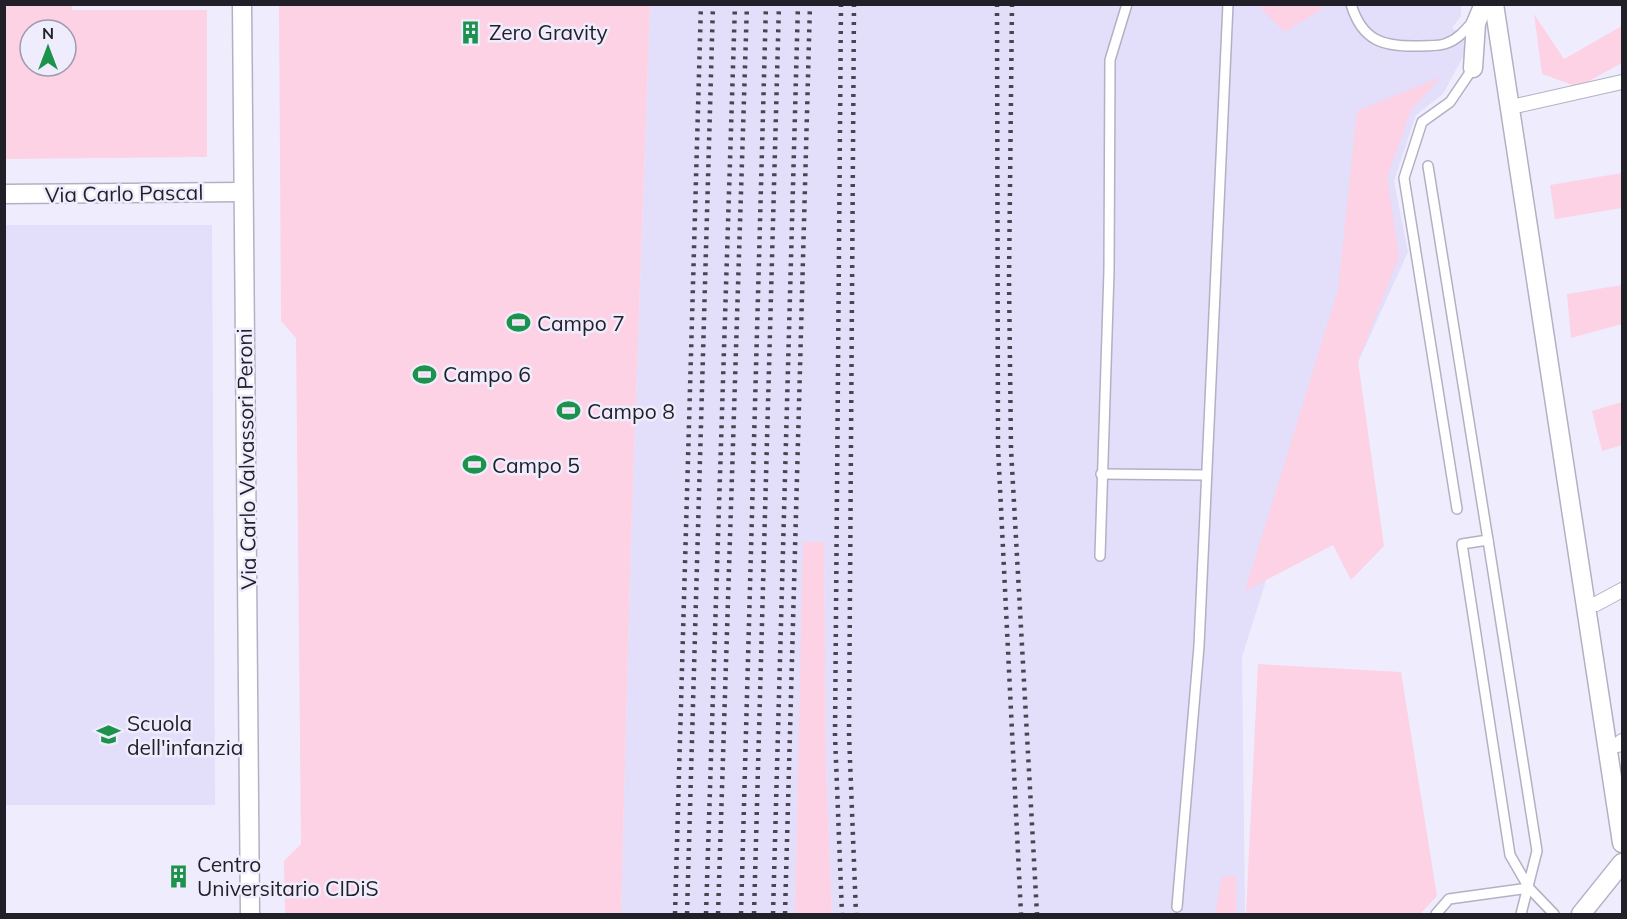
<svg xmlns="http://www.w3.org/2000/svg" width="1627" height="919" font-family="Mulish,sans-serif">
<style>
.built{fill:#e3defa}
.green{fill:#fcd2e4;fill-rule:evenodd}
.lines{fill:none;stroke-linecap:round;stroke-linejoin:round}
.service-casing{stroke:#b3b0c3;stroke-width:12}
.pedestrian-casing{stroke:#b3b0c3;stroke-width:16}
.minor-casing{stroke:#b3b0c3;stroke-width:21}
.service{stroke:#fff;stroke-width:9}
.pedestrian{stroke:#fff;stroke-width:14}
.minor{stroke:#fff;stroke-width:18}
.rail{stroke:#47454f;stroke-width:4.5;stroke-dasharray:3 6;stroke-linecap:butt}
.labels{text-anchor:middle;dominant-baseline:central;stroke-width:5;stroke-linejoin:round;paint-order:stroke}
.poi-label{font-size:21px;fill:#211f27;stroke:#efedfd;text-anchor:start}
.street-label{font-size:21px;fill:#211f27;stroke:#efedfd}
</style>
<rect width="100%" height="100%" fill="#efedfd"/>
<g class="built">
<polygon points="650,5 1461,5 1461,16 1452,28 1467,38 1467,49 1443,94 1416,115 1394,181 1408,252 1282,530 1242,657 1245,914 832,914 826,766 824,542 804,542 795,914 621,914 631,538"/>
<polygon points="5,225 212,225 215,805 5,805"/>
</g>
<g class="green">
<path d="M4,5H72V10H207V157L5,159ZM30,30H66V66H30Z"/>
<polygon points="279,5 650,5 631,538 621,914 285,914 284,861 301,844 296,338 281,321"/>
<polygon points="1262,5 1321,5 1322,9 1285,32 1262,10"/>
<polygon points="1534,14 1564,59 1622,26 1622,63 1578,87 1542,74"/>
<polygon points="1441,77 1411,110 1387,178 1399,256 1358,361 1384,546 1351,580 1333,545 1245,591 1338,290 1357,111"/>
<polygon points="1622,173 1622,208 1555,219 1550,185"/>
<polygon points="1622,285 1622,324 1571,338 1567,294"/>
<polygon points="1622,402 1622,445 1602,451 1592,411"/>
<polygon points="803,542 824,542 826,766 832,914 795,914"/>
<polygon points="1258,664 1401,672 1437,896 1420,914 1246,914"/>
<polygon points="1236,876 1236,914 1215,914 1222,877"/>
</g>
<g class="lines">
<defs>
<g id="service">
<path d="M1351,4C1362,41 1383,47 1419,46C1427,45 1439,47 1447,43C1459,39 1467,28 1475,19"/>
<polyline points="1428,166 1488,540"/>
<polyline points="1101,474 1206,475"/>
<polyline points="1457,509 1404,178 1422,122 1450,102 1473,68"/>
<polyline points="1100,556 1109,271 1110,60 1127,4"/>
<polyline points="1177,907 1199,646 1228,4"/>
<polyline points="1436,914 1449,899 1529,888"/>
<polyline points="1521,914 1537,851 1488,540 1462,544 1510,855 1529,888 1554,914"/>
</g>
<g id="pedestrian">
<polyline points="1520,105 1622,82"/>
<polyline points="1596,604 1622,590"/>
<polyline points="1618,745 1622,741"/>
</g>
<g id="minor">
<polyline points="242,4 250,914"/>
<polyline points="1494,4 1622,843"/>
<polyline points="1473,68 1476,23 1484,4"/>
<polyline points="4,194 243,192"/>
<polyline points="1581,914 1622,863"/>
</g>
</defs>
<use href="#service" class="service-casing"/>
<use href="#pedestrian" class="pedestrian-casing"/>
<use href="#minor" class="minor-casing"/>
<use href="#service" class="service"/>
<use href="#pedestrian" class="pedestrian"/>
<use href="#minor" class="minor"/>
<g class="rail">
<polyline points="841,4 835,735 842,914"/>
<polyline points="854,4 849,734 856,914"/>
<polyline points="997,4 998,447 1021,914"/>
<polyline points="1012,4 1009,279 1011,449 1037,914"/>
<polyline points="675,914 701,4"/>
<polyline points="687,914 713,4"/>
<polyline points="706,914 735,4"/>
<polyline points="718,914 747,4"/>
<polyline points="741,914 766,4"/>
<polyline points="754,914 779,4"/>
<polyline points="773,914 798,4"/>
<polyline points="785,914 810,4"/>
</g>
</g>
<defs>
<symbol id="building-bare" viewBox="-9 -9 18 18"><path d="M-4-6H4V6H1V3H-1V6H-4ZM-2.5-4.3h1.7v1.8h-1.7ZM.8-4.3h1.7v1.8H.8ZM-2.5-1h1.7V.8h-1.7ZM.8-1h1.7V.8H.8Z" fill="#1c924d" stroke="#efedfd" stroke-width="2.5" paint-order="stroke"/></symbol>
<symbol id="stadium-bare" viewBox="-9 -9 18 18"><path d="M0-5a6.5 5 0 1 0 0 10a6.5 5 0 1 0 0-10ZM-3.5-1.8h7v3.6h-7Z" fill="#1c924d" stroke="#efedfd" stroke-width="2.5" paint-order="stroke"/></symbol>
<symbol id="school-bare" viewBox="-9 -9 18 18"><path d="M0-5L7-2L0 1L-7-2ZM-4 1L0 2.5L4 1V4Q0 6-4 4Z" fill="#1c924d" stroke="#efedfd" stroke-width="2.5" paint-order="stroke"/></symbol>
</defs>
<g fill-rule="evenodd">
<use href="#building-bare" x="454" y="16" width="33" height="33"/>
<use href="#stadium-bare" x="502" y="306" width="33" height="33"/>
<use href="#stadium-bare" x="408" y="358" width="33" height="33"/>
<use href="#stadium-bare" x="552" y="394" width="33" height="33"/>
<use href="#stadium-bare" x="458" y="448" width="33" height="33"/>
<use href="#school-bare" x="92" y="718" width="33" height="33"/>
<use href="#building-bare" x="162" y="860" width="33" height="33"/>
</g>
<g class="labels">
<g class="poi-label">
<text x="489" y="32">Zero Gravity</text>
<text x="537" y="323">Campo 7</text>
<text x="443" y="374">Campo 6</text>
<text x="587" y="411">Campo 8</text>
<text x="492" y="465">Campo 5</text>
<text x="127" y="723">Scuola<tspan x="127" dy="24">dell'infanzia</tspan></text>
<text x="197" y="864">Centro<tspan x="197" dy="24">Universitario CIDiS</tspan></text>
</g>
<g class="street-label">
<text transform="translate(124 193) rotate(-1)">Via Carlo Pascal</text>
<text transform="translate(246 459) rotate(-91)">Via Carlo Valvassori Peroni</text>
</g>
</g>
<rect width="1627" height="919" fill="none" stroke="#211f27" stroke-width="12"/>
<g transform="translate(48 48)"><circle r="28" fill="#efedfd" stroke="#9d9ba7" stroke-width="1.5"/>
<path d="M0-4.5L10 22L0 15L-10 22Z" fill="#1c924d"/>
<text y="-9" font-size="16" font-weight="bold" text-anchor="middle" fill="#211f27">N</text>
</g>
</svg>
